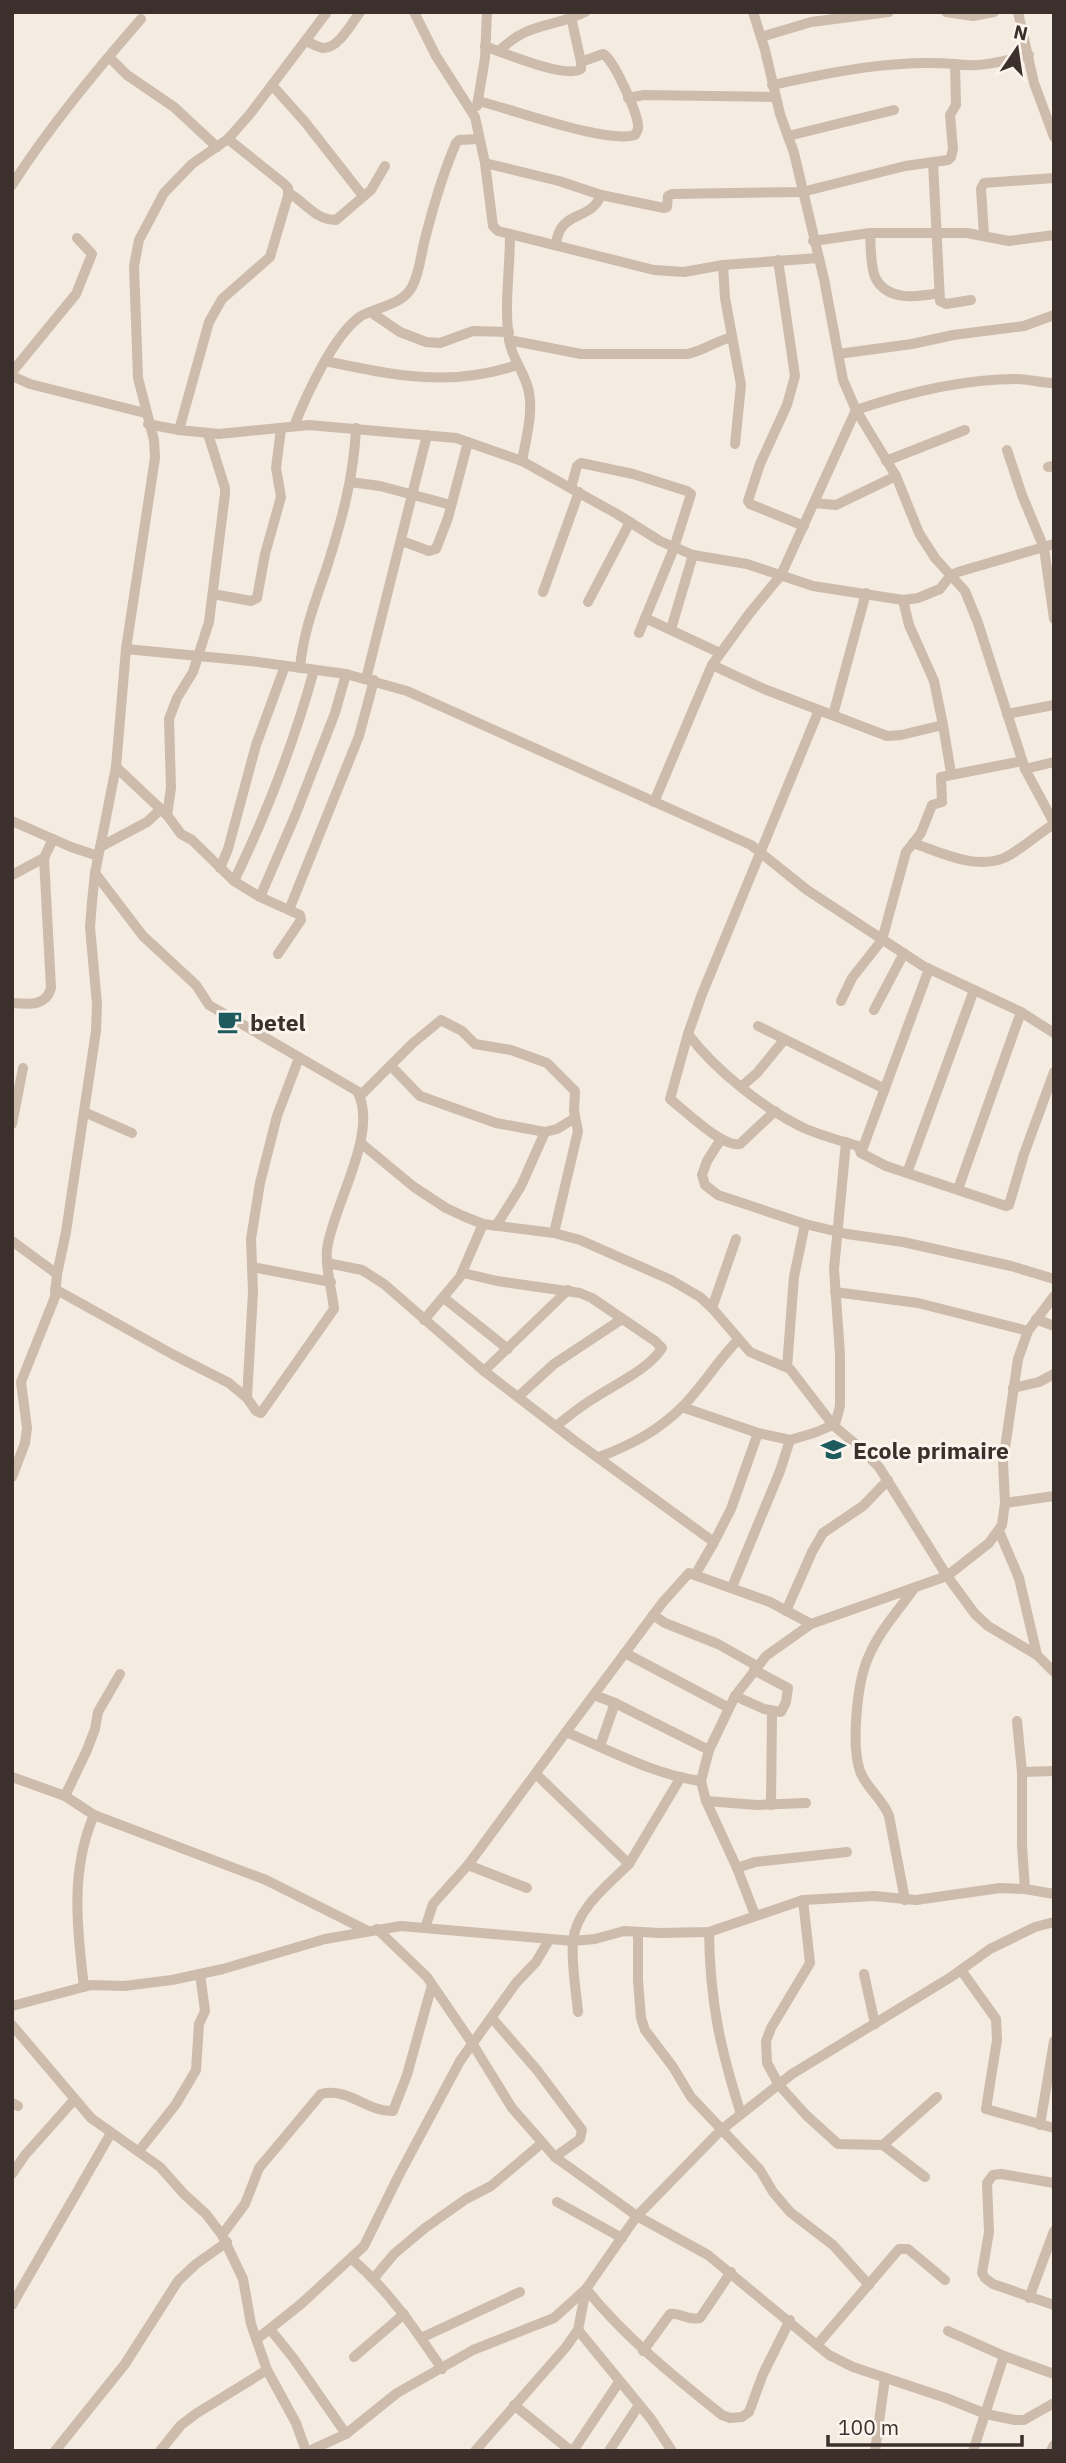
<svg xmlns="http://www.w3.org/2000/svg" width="1066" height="2463" font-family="'IBM Plex Sans',sans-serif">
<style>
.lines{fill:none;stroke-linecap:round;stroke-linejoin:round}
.minor{stroke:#cdbbac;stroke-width:10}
.labels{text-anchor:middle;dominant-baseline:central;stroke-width:6;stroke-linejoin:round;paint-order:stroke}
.poi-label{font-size:23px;font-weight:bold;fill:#3b302b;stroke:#fbf5ee;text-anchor:start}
</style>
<rect width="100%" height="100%" fill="#f4ebe1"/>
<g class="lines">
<g class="minor">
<polyline points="414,12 436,56 475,117 485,163 493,226 498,231 654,270 684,272 723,265 818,258"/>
<polyline points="753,12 765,50 780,114 794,153 824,279 843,380 856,410 896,476 919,533 935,558 965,591 978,623 1025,769 1054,823"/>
<polyline points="946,12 973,16 994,12"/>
<polyline points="1018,12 1034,83 1054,137"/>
<polyline points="761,37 811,22 889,12"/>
<path d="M306,41C311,43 317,47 323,48C338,49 352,23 360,12"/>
<path d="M485,46C503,53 567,79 581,69V62L570,12"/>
<path d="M499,51C530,21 550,29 585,12"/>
<polyline points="110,58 127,75 174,107 217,147"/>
<polyline points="272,85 305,122 363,196"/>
<path d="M772,85C833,72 893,59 955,64"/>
<polyline points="628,98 644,95 775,97"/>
<path d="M478,101C512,109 606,144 635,135C637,131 639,130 638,125C637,112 613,58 603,54L581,62"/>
<polyline points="477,106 485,58 487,12"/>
<polyline points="788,136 894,110"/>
<polyline points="933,162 940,301 946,304 971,300"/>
<path d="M485,163L559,181L601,195L664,208L667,207L668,196L672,194L802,192L905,166L948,160L951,157L953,149L950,115L956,105L955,64C981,68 1004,61 1029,55"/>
<path d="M12,185C50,126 95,72 141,19"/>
<path d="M289,193C306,203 315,220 336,220L371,190L385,166"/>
<path d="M870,233C871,246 870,264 875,277C887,302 918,297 939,293"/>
<path d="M510,235C510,270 504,305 509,339C511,356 522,369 527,385C535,408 526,438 522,461"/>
<polyline points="984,235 981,189 984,183 1054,178"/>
<polyline points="813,241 870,233 967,233 1009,241 1054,235"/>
<path d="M556,245C559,209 591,222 601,195"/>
<polyline points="778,260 795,376 787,405 760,464 748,501 750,504 804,526"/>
<polyline points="723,265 725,298 741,385 735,444"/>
<polyline points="372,313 400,332 426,342 440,343 473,331 509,332"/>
<path d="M509,340L581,354H687C703,351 716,341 732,337"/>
<polyline points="838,354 912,344 953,335 1024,326 1054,315"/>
<path d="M325,361C393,375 448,388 517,365"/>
<polyline points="12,372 76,294 92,254 77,238"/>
<polyline points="12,376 30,384 145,413"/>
<polyline points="148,424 179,430 219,434 309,425 456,438 522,461 617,514 660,541 693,555 747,564 813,586 903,600 918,598 940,589 951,575 958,572 1054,544"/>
<path d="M294,426C306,396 334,334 361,316C377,307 402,305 412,287C420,272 421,252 426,235C434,204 443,173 456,143L459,140L478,139"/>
<polyline points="179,430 209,322 222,299 270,257 288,196 288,188 283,183 228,139"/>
<polyline points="1007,450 1022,495 1044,548 1054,619"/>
<polyline points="886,461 965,430"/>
<polyline points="1048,467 1054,466"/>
<polyline points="350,482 380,486 451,505"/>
<polyline points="571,488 577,466 581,463 633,474 687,491 691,494 674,548 639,633"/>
<polyline points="814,503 836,505 896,476"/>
<polyline points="402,541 429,551 436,549 448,518 468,442"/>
<polyline points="543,592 579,492"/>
<polyline points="213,594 251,601 257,598 265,554 281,497 276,468 281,429"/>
<polyline points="588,602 630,522"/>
<polyline points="645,618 720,653"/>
<polyline points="671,629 693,555"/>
<polyline points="126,649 250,661 346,674 407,691 751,845 807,890 923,966 1021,1012 1054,1033"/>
<polyline points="712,665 764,689 887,736 901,735 943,725 934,681 909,625 903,600"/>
<path d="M300,668C303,633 315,602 326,570C341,523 354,477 356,428"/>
<polyline points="366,679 427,435"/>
<polyline points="1007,714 1054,705"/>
<polyline points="833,715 866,593"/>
<polyline points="943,725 951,773"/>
<polyline points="116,767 167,815 181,834 192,840 234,881 260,897 300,915 301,920 278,954"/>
<polyline points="1025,769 1054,762"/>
<path d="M654,802L712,665L749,614L781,575L856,410C906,393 962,379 1016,379C1029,379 1041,383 1054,383"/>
<polyline points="167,815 171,788 169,719 177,698 193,672 209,622 225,494 225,488 208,434"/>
<polyline points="12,821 71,847 98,856"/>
<path d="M913,843C940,852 975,870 1004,858C1018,852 1039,833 1054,824"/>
<polyline points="100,847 147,822 161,809"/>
<polyline points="44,858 53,839"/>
<polyline points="220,868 228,849 256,745 285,666"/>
<path d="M12,875L44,858L51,988C46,1007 28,1004 12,1003"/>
<path d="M234,881C267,813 294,742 314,670"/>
<polyline points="260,897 295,816 335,713 346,674"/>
<polyline points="289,910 359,736 374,680"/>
<polyline points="841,1001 852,978 882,940 906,852 921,833 932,805 942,802 941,777 1022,761"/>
<polyline points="874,1010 904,953"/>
<polyline points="758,1026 885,1089"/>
<polyline points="688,1034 702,994 819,710"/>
<polyline points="391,1066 420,1096 496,1123 545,1132 557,1129 575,1118"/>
<polyline points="742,1086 757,1073 784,1040"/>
<polyline points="360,1096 413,1043 441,1020 462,1031 475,1044 511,1050 547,1063 575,1091 574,1111 578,1131 554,1233"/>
<path d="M775,1111L740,1144C723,1148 684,1110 670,1099L688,1034C715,1070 765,1110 806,1129C823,1136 841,1141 858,1146L861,1153L886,1166L1006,1206L1009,1205L1024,1154L1054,1072"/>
<polyline points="84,1112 132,1133"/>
<polyline points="12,1124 23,1068"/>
<polyline points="721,1139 707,1161 702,1175 705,1185 718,1195 805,1224 847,1234 903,1242 1011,1266 1054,1279"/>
<polyline points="362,1144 414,1187 446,1208 463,1216 483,1224 554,1233 580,1240 671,1280 700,1297 712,1308 750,1352 790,1369 833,1425 859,1447 879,1467 947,1576 811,1624 766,1656 735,1696 709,1750 701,1781 706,1801 737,1868 755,1915"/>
<polyline points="861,1153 929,969"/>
<polyline points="907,1173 974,990"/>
<polyline points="958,1189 1021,1012"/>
<polyline points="496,1226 521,1186 545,1132"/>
<polyline points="12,1241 57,1274"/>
<polyline points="327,1263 362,1270 384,1284 484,1371 575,1441 711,1540 713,1544 695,1575"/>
<polyline points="252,1267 331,1282"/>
<path d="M463,1273L497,1281L580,1293L592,1298L655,1341L662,1348C650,1368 616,1384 596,1397C582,1405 569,1416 556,1426"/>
<path d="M55,1289L172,1354L229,1383L247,1398L256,1411L261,1413L334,1309C332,1290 325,1268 327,1249C333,1205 380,1132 357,1091L209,1005L196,985L143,936L95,873"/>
<polyline points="835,1292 918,1303 1028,1331"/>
<polyline points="1054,1296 1028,1331 1018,1359 1003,1462 1005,1503 1002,1525 989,1543 947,1576 975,1614 988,1626 1037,1655 1054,1672"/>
<polyline points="444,1298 508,1349"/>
<polyline points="712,1308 736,1239"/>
<polyline points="1036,1319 1054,1326"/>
<polyline points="424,1320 460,1277 483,1224"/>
<polyline points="787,1367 794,1277 805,1224"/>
<polyline points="484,1371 568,1290"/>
<polyline points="1013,1388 1039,1382 1054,1374"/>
<polyline points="519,1396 554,1364 622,1319"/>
<polyline points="247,1398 253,1292 251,1239 260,1183 277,1116 299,1058"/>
<polyline points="682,1407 758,1433 790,1440 814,1433 833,1425 836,1421 840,1406 840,1354 834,1269 846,1142"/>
<path d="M599,1457C631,1445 658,1431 682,1407C703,1386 718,1360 738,1340"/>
<polyline points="12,1477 25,1443 27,1428 21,1382 55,1297 57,1274 66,1232 96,1031 97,1004 90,927 92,902 95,873 116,767 126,649 155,458 154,440 138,378 134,266 139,240 164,193 192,164 228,139 250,114 327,12"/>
<polyline points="1005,1503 1054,1496"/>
<polyline points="999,1531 1019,1578 1037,1655"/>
<polyline points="713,1544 731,1509 758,1433"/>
<polyline points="732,1587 780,1471 790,1440"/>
<polyline points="786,1611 812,1552 823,1533 863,1506 888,1480"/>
<polyline points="653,1615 665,1623 718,1644 757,1666"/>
<polyline points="625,1653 729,1708"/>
<polyline points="594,1695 615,1703 709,1750"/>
<polyline points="735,1696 764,1709 781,1712 786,1702 788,1688 754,1670"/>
<polyline points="1017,1721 1022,1772 1022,1846 1025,1889"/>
<polyline points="600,1746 615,1703"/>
<polyline points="1022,1772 1054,1771"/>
<polyline points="536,1774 629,1864 681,1777"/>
<polyline points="12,1777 65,1796 94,1815 266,1880 366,1930"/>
<path d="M701,1781C655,1775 609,1750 566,1732L663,1602L689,1573L770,1602L811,1624"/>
<polyline points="65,1796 87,1750 95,1729 98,1712 120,1674"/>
<polyline points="706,1801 757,1805 806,1803"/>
<polyline points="771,1805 772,1712"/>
<polyline points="468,1865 527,1888"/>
<polyline points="737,1868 755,1862 847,1852"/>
<polyline points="803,1900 810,1963 771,2028 766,2041 767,2063 779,2085 806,2115 838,2144 883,2145 925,2177"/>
<path d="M905,1900L889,1816C883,1799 866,1788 860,1771C851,1745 857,1683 868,1658C878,1633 897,1612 913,1590"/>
<polyline points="425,1928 433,1904 468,1865 566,1732"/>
<polyline points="377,1929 427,1977 472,2043 512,2108 555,2157 637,2216 708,2255 829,2355 853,2367 946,2398 986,2414 1015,2420 1024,2420 1054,2403"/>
<polyline points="638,1932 638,1980 641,2018 645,2030 673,2067 691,2097 760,2170 773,2192 790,2212 833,2245 869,2285"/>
<path d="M709,1932C710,2002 720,2048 741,2114"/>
<polyline points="961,1970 996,2019 997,2040 986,2109 1054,2128"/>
<polyline points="864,1974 875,2024"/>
<path d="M84,1987C77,1929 70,1870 94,1815"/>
<polyline points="12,2006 91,1985 124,1986 172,1980 223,1969 325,1939 401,1926 573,1941 595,1939 624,1931 660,1933 709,1932 803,1900 874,1896 916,1900 1000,1888 1025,1889 1054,1894"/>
<path d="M578,2012C576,1989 571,1964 573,1941C576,1909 608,1885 629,1864"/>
<polyline points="492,2018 537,2070 582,2130 580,2139 555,2157"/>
<polyline points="12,2025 91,2118 160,2167 184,2194 206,2214 222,2235 243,2279 251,2324 267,2370 296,2423 306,2451"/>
<polyline points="12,2103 18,2106"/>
<polyline points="1040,2125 1054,2041"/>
<polyline points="883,2145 937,2097"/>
<polyline points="139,2151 176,2104 196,2070 199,2024 205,2011 200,1974"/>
<polyline points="12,2174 25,2155 74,2100"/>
<polyline points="1054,2183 1001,2174 993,2175 987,2183 989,2232 982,2273 985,2278 993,2284 1054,2305"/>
<polyline points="557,2202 622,2238"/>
<path d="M222,2235L245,2204L259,2168L321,2094C349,2087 367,2112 393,2111L407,2075L432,1985"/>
<path d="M352,2259C389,2291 415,2329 442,2369"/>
<polyline points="374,2278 394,2254 425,2228 466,2199 491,2186 542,2143"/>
<polyline points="1029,2298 1054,2231"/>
<polyline points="12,2305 111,2133"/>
<polyline points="270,2329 294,2359 346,2434"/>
<polyline points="578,2330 651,2419 672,2451"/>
<polyline points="948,2331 1004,2356"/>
<polyline points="421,2338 520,2292"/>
<polyline points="257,2339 301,2304 364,2246 398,2177 460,2061 516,1983 536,1962 549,1940"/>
<polyline points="817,2345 899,2249 908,2249 945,2280"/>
<path d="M643,2351L670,2314C681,2312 686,2321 700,2318L731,2272"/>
<polyline points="354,2357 404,2314"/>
<polyline points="514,2405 571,2451"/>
<polyline points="55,2451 125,2364 178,2281 196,2264 227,2242"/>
<polyline points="160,2451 181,2425 197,2413 267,2370"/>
<path d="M309,2451L346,2434L397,2393L473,2350L554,2318L586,2289C626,2338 673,2376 722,2415L730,2418L742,2417L749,2412L763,2374L790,2320"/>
<polyline points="475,2451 566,2347 578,2330 586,2289 627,2230 637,2216 721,2130 792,2074 951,1977 990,1949 1035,1927 1054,1922"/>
<polyline points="573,2451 619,2382"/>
<polyline points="609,2451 639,2405"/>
<polyline points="875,2451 885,2378"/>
<polyline points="973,2451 1004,2356 1054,2374"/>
<polyline points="1051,2451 1054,2445"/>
</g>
</g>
<defs>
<symbol id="cafe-bare" viewBox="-9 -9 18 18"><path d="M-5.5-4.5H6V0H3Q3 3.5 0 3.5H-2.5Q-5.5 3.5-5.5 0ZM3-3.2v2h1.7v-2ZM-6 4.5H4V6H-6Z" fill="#1f5a5e" stroke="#fbf5ee" stroke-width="2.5" paint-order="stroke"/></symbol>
<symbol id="school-bare" viewBox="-9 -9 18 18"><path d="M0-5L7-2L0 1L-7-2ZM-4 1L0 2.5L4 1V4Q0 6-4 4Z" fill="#1f5a5e" stroke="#fbf5ee" stroke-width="2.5" paint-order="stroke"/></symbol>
</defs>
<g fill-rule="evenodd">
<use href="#cafe-bare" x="212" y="1004" width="35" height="35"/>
<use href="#school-bare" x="816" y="1432" width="35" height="35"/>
</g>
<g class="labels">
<g class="poi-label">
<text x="250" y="1022">betel</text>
<text x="853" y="1450">Ecole primaire</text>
</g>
</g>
<rect width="1066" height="2463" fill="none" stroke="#3b302b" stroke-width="28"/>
<g transform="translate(1017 49) rotate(13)" stroke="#fbf5ee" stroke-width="5" paint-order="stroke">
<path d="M0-5L12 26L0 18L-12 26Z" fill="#3b302b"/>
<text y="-10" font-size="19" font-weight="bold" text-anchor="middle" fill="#3b302b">N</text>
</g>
<path d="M828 2435v10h194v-10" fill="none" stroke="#3b302b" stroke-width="3.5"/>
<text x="838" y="2435" font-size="21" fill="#3b302b" stroke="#fbf5ee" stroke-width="5" paint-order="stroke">100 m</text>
</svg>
